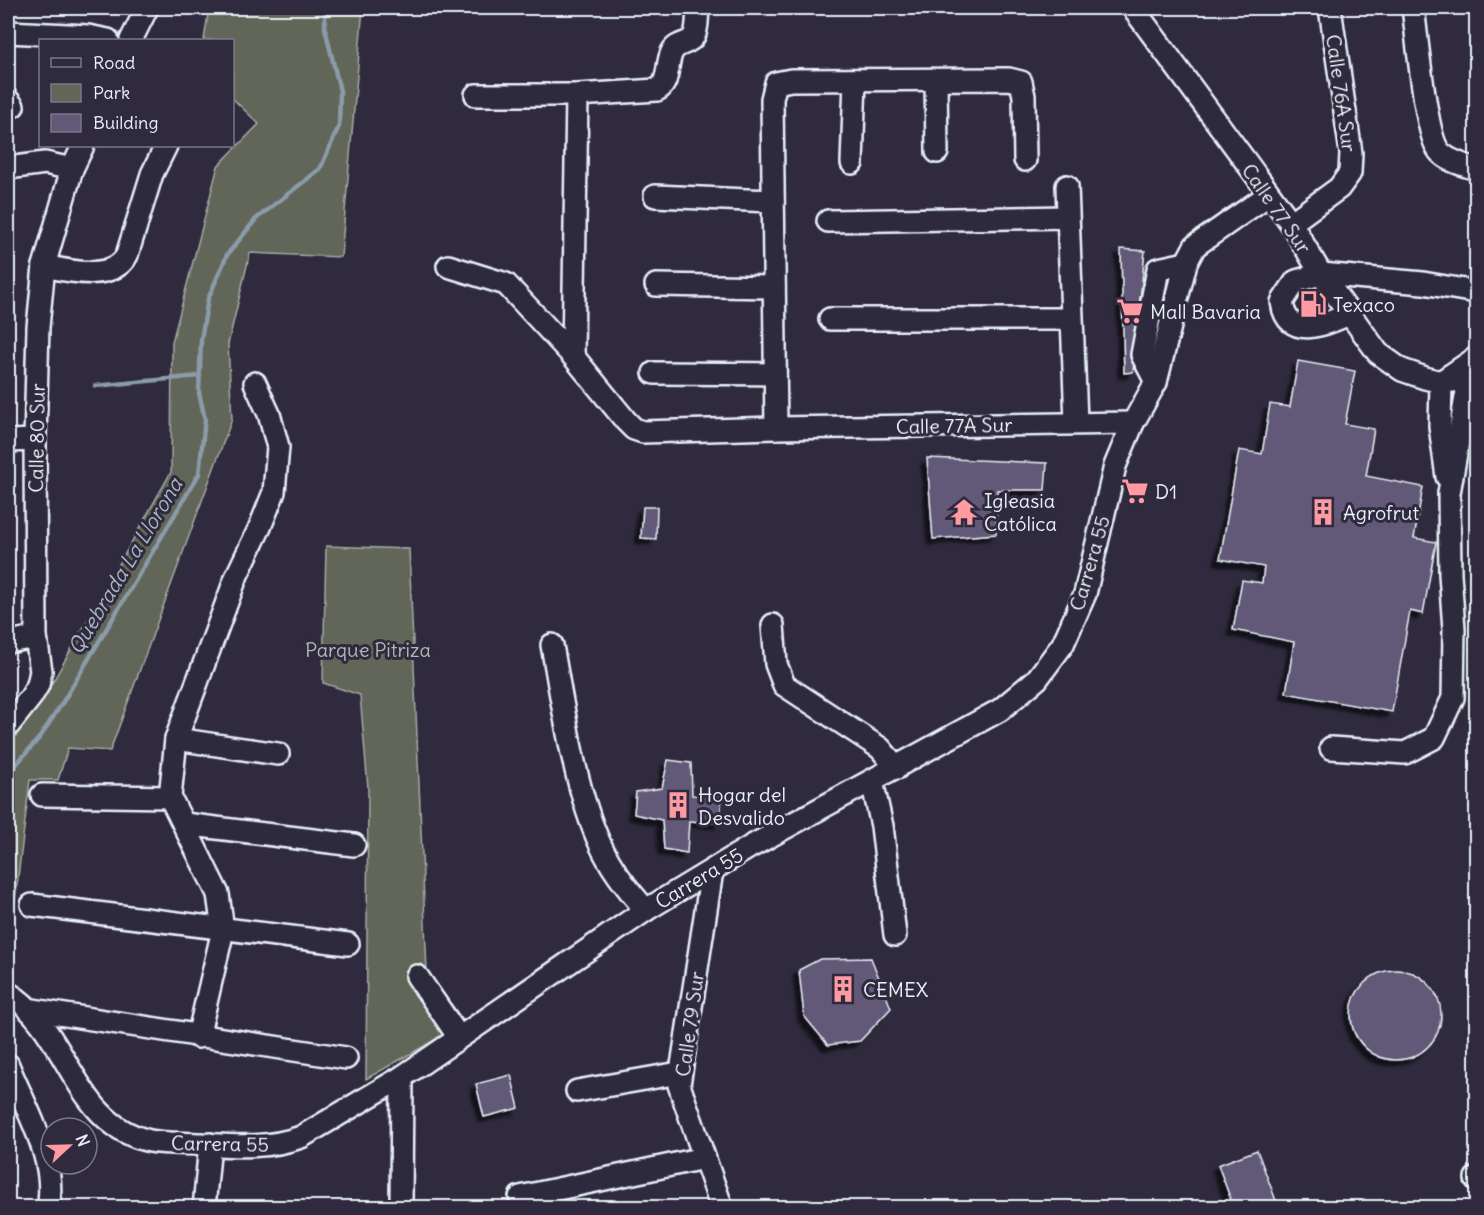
<svg xmlns="http://www.w3.org/2000/svg" width="1484" height="1215" font-family="Delius,sans-serif">
<style>
.green{fill:#626658;stroke:#a5aca8;stroke-width:1.5}
.lines{fill:none;stroke-linecap:round;stroke-linejoin:round}
.stream{stroke:#8a9bab;stroke-width:4.5}
.building{fill:#625977;stroke:#e8f1f8;stroke-width:1.5;filter:url(#shadow)}
.minor-casing{stroke:#e8f1f8;stroke-width:26}
.minor{stroke:#2f2a3d;stroke-width:21}
.labels{text-anchor:middle;dominant-baseline:central;stroke-width:6;stroke-linejoin:round;paint-order:stroke}
.street-label{font-size:20px;fill:#e8f1f8;stroke:#2f2a3d}
.poi-label{font-size:20px;fill:#e8f1f8;stroke:#2f2a3d;text-anchor:start}
.park-label{font-size:20px;fill:#b2b9b8;stroke:#2f2a3d}
.water-label{font-size:21px;font-style:italic;fill:#aab8c4;stroke:#2f2a3d}
</style>
<defs>
<filter id="shadow"><feDropShadow dx="-5.5" dy="5.5" stdDeviation="1.5" flood-color="#0009"/></filter>
</defs>
<rect width="100%" height="100%" fill="#2f2a3d"/>
<filter id="ink" filterUnits="userSpaceOnUse"><feTurbulence type="fractalNoise" baseFrequency=".0167" numOctaves="2"/><feDisplacementMap in="SourceGraphic" scale="12" xChannelSelector="R" yChannelSelector="G"/><feConvolveMatrix kernelMatrix="1 2 1 2 8 2 1 2 1" color-interpolation-filters="sRGB"/></filter>
<g filter="url(#ink)">
<g class="green">
<polygon points="209,8 363,8 341,257 250,253 228,344 232,419 110,751 68,748 58,780 30,780 8,958 8,742 47,692 171,472 172,342 218,166 259,124 233,99 232,40 204,40"/>
<polygon points="326,546 409,549 427,971 465,1023 366,1079 368,788 360,695 323,683"/>
</g>
<g class="lines">
<g class="stream">
<polyline points="95,386 200,376"/>
<polyline points="8,774 40,737 61,705 199,474 205,419 199,393 201,340 208,299 227,255 256,219 320,169 339,126 340,91 325,28 325,8"/>
</g>
</g>
<g class="building">
<polygon points="1121,249 1145,251 1133,372 1124,373"/>
<polygon points="1298,361 1355,371 1345,424 1374,429 1366,476 1423,487 1414,538 1436,542 1423,614 1410,611 1392,712 1286,693 1294,642 1233,630 1242,580 1262,583 1264,567 1220,559 1239,450 1262,454 1270,404 1290,407"/>
<polygon points="927,458 1047,463 1045,490 997,490 996,534 933,539"/>
<polygon points="643,507 657,507 656,539 641,538"/>
<polygon points="668,760 691,763 692,795 722,796 720,823 689,821 687,853 664,849 662,820 634,814 636,792 662,788"/>
<polygon points="871,958 891,1008 860,1041 828,1045 804,1016 799,970 820,959"/>
<circle cx="1396" cy="1015" r="45"/>
<polygon points="511,1075 519,1108 484,1117 476,1084"/>
<polygon points="1257,1150 1278,1206 1234,1208 1218,1165"/>
</g>
<g class="lines">
<defs>
<g id="minor">
<polyline points="1133,8 1291,223 1321,274 1378,353 1402,370 1425,378 1441,382 1476,379"/>
<path d="M1413,8C1417,34 1425,134 1439,151C1447,161 1464,165 1476,169"/>
<polyline points="8,32 88,36 108,40"/>
<polyline points="131,40 147,8"/>
<polyline points="936,80 937,152"/>
<path d="M476,95H577L657,90C670,84 666,63 672,52C677,42 689,45 694,36C698,29 697,16 698,8"/>
<polyline points="8,100 13,106"/>
<polyline points="852,163 855,80"/>
<polyline points="8,168 45,163 72,169"/>
<polyline points="1067,186 1076,422"/>
<polyline points="655,196 773,201"/>
<polyline points="828,221 1067,217"/>
<polyline points="1291,223 1339,188 1350,173 1351,153 1330,8"/>
<path d="M44,266C68,271 113,282 127,255L152,174L166,146"/>
<polyline points="448,266 506,284 573,356 626,421 634,429 643,432 776,428 1133,423"/>
<polyline points="656,285 774,287"/>
<path d="M1349,314C1325,325 1287,341 1282,302L1296,281L1321,274L1423,283L1476,292"/>
<polyline points="830,319 1071,319"/>
<polyline points="573,356 577,95"/>
<polyline points="654,373 775,374"/>
<polyline points="1442,381 1476,358"/>
<polyline points="1156,382 1142,355 1158,269 1186,263"/>
<polyline points="1441,382 1440,426 1447,477"/>
<polyline points="776,428 772,99 776,83 791,80 1009,79 1021,82 1024,96 1025,160"/>
<polyline points="8,441 35,440"/>
<polyline points="773,625 776,664 784,685 880,748 897,768"/>
<polyline points="8,642 36,637"/>
<path d="M552,645C563,706 575,791 601,846C612,870 629,891 646,910"/>
<polyline points="8,726 31,697 38,685 41,671 36,637 35,440 38,327 44,266 72,169 83,146"/>
<polyline points="176,739 278,754"/>
<polyline points="1331,748 1405,753 1434,738 1453,698 1454,629 1450,574 1449,493 1469,380"/>
<polyline points="872,781 882,826 895,935"/>
<polyline points="42,795 170,797"/>
<polyline points="184,824 354,845"/>
<polyline points="712,871 679,1085 722,1208"/>
<polyline points="32,905 348,944"/>
<polyline points="417,976 458,1036"/>
<path d="M8,993C69,1029 73,1125 150,1141C166,1144 184,1143 201,1144C235,1146 268,1149 301,1137L402,1077L646,910L750,847L1000,710L1037,679L1063,644L1085,594L1115,466L1133,423L1156,382L1186,263L1195,246L1268,195"/>
<polyline points="33,1010 346,1058"/>
<polyline points="198,1037 223,930 218,894 170,797 176,739 237,575 260,527 274,492 278,447 269,414 255,383"/>
<path d="M8,1065C25,1108 58,1160 48,1208"/>
<polyline points="577,1091 679,1073"/>
<polyline points="1476,1178 1476,1179"/>
<polyline points="204,1208 210,1144"/>
<polyline points="401,1208 402,1077"/>
<polyline points="524,1208 520,1197 704,1158"/>
</g>
</defs>
<use href="#minor" class="minor-casing"/>
<use href="#minor" class="minor"/>
</g>
</g>
<defs>
<symbol id="fuel-bare" viewBox="-9 -9 18 18"><path d="M-5.5-6h7V0h2V4h1.3V-2.5L3-4.5l.8-.8L6-3V5H2.5V1h-1V6h-7ZM-4.2-4.7v3.2H.2V-4.7Z" fill="#ff9aa2" stroke="#2f2a3d" stroke-width="2.5" paint-order="stroke"/></symbol>
<symbol id="supermarket-bare" viewBox="-9 -9 18 18"><path d="M-6-5.5h2.5l.6 2H6L4.5 2H-2.5L-4.4-4H-6ZM-1.5 3.2a1.3 1.3 0 1 0 .1 0ZM3 3.2a1.3 1.3 0 1 0 .1 0Z" fill="#ff9aa2" stroke="#2f2a3d" stroke-width="2.5" paint-order="stroke"/></symbol>
<symbol id="temple-bare" viewBox="-9 -9 18 18"><path d="M0-6L5-2H3V0L6.5 2.5H4V6H1.5V3h-3V6H-4V2.5H-6.5L-3 0V-2H-5Z" fill="#ff9aa2" stroke="#2f2a3d" stroke-width="2.5" paint-order="stroke"/></symbol>
<symbol id="building-bare" viewBox="-9 -9 18 18"><path d="M-4-6H4V6H1V3H-1V6H-4ZM-2.5-4.3h1.7v1.8h-1.7ZM.8-4.3h1.7v1.8H.8ZM-2.5-1h1.7V.8h-1.7ZM.8-1h1.7V.8H.8Z" fill="#ff9aa2" stroke="#2f2a3d" stroke-width="2.5" paint-order="stroke"/></symbol>
</defs>
<g fill-rule="evenodd">
<use href="#fuel-bare" x="1294" y="285" width="38" height="38"/>
<use href="#supermarket-bare" x="1111" y="292" width="38" height="38"/>
<use href="#supermarket-bare" x="1116" y="472" width="38" height="38"/>
<use href="#temple-bare" x="945" y="493" width="38" height="38"/>
<use href="#building-bare" x="1304" y="493" width="38" height="38"/>
<use href="#building-bare" x="659" y="786" width="38" height="38"/>
<use href="#building-bare" x="824" y="970" width="38" height="38"/>
</g>
<g class="labels">
<g class="street-label">
<text transform="translate(1342 93) rotate(82)">Calle 76A Sur</text>
<text transform="translate(1277 208) rotate(55)">Calle 77 Sur</text>
<text transform="translate(954 425) rotate(-1)">Calle 77A Sur</text>
<text transform="translate(36 438) rotate(-89)">Calle 80 Sur</text>
<text transform="translate(1089 563) rotate(-74)">Carrera 55</text>
<text transform="translate(699 878) rotate(-31)">Carrera 55</text>
<text transform="translate(689 1024) rotate(-82)">Calle 79 Sur</text>
<text transform="translate(220 1143) rotate(1)">Carrera 55</text>
</g>
<g class="poi-label">
<text x="1333" y="304">Texaco</text>
<text x="1150" y="311">Mall Bavaria</text>
<text x="1155" y="491">D1</text>
<text x="984" y="500">Igleasia<tspan x="984" dy="23">Católica</tspan></text>
<text x="1343" y="512">Agrofrut</text>
<text x="698" y="794">Hogar del<tspan x="698" dy="23">Desvalido</tspan></text>
<text x="863" y="989">CEMEX</text>
</g>
<g class="park-label">
<text x="368" y="649">Parque Pitriza</text>
</g>
<g class="water-label">
<text transform="translate(125 566) rotate(-59)">Quebrada La Llorona</text>
</g>
</g>
<rect width="1484" height="1215" fill="none" stroke="#2f2a3d" stroke-width="30"/>
<rect x="15" y="15" width="1454" height="1185" fill="none" stroke="#e8f1f8" stroke-width="2" filter="url(#ink)"/>
<rect x="39" y="39" width="195" height="108" fill="#2f2a3d" stroke="#797a88" stroke-width="1.5"/>
<rect x="51" y="58" width="30" height="9" fill="#2f2a3d" stroke="#797a88" stroke-width="1.5"/>
<text x="93" y="69" font-size="18" fill="#e8f1f8">Road</text>
<rect x="51" y="84" width="30" height="18" fill="#626658" stroke="#797a88" stroke-width="1.5"/>
<text x="93" y="99" font-size="18" fill="#e8f1f8">Park</text>
<rect x="51" y="114" width="30" height="18" fill="#625977" stroke="#797a88" stroke-width="1.5"/>
<text x="93" y="129" font-size="18" fill="#e8f1f8">Building</text>
<g transform="translate(69 1146) rotate(68)"><circle r="28" fill="#2f2a3d" stroke="#797a88" stroke-width="1.5"/>
<path d="M0-4.5L10 22L0 15L-10 22Z" fill="#ff9aa2"/>
<text y="-9" font-size="16" font-weight="bold" text-anchor="middle" fill="#e8f1f8">N</text>
</g>
</svg>
